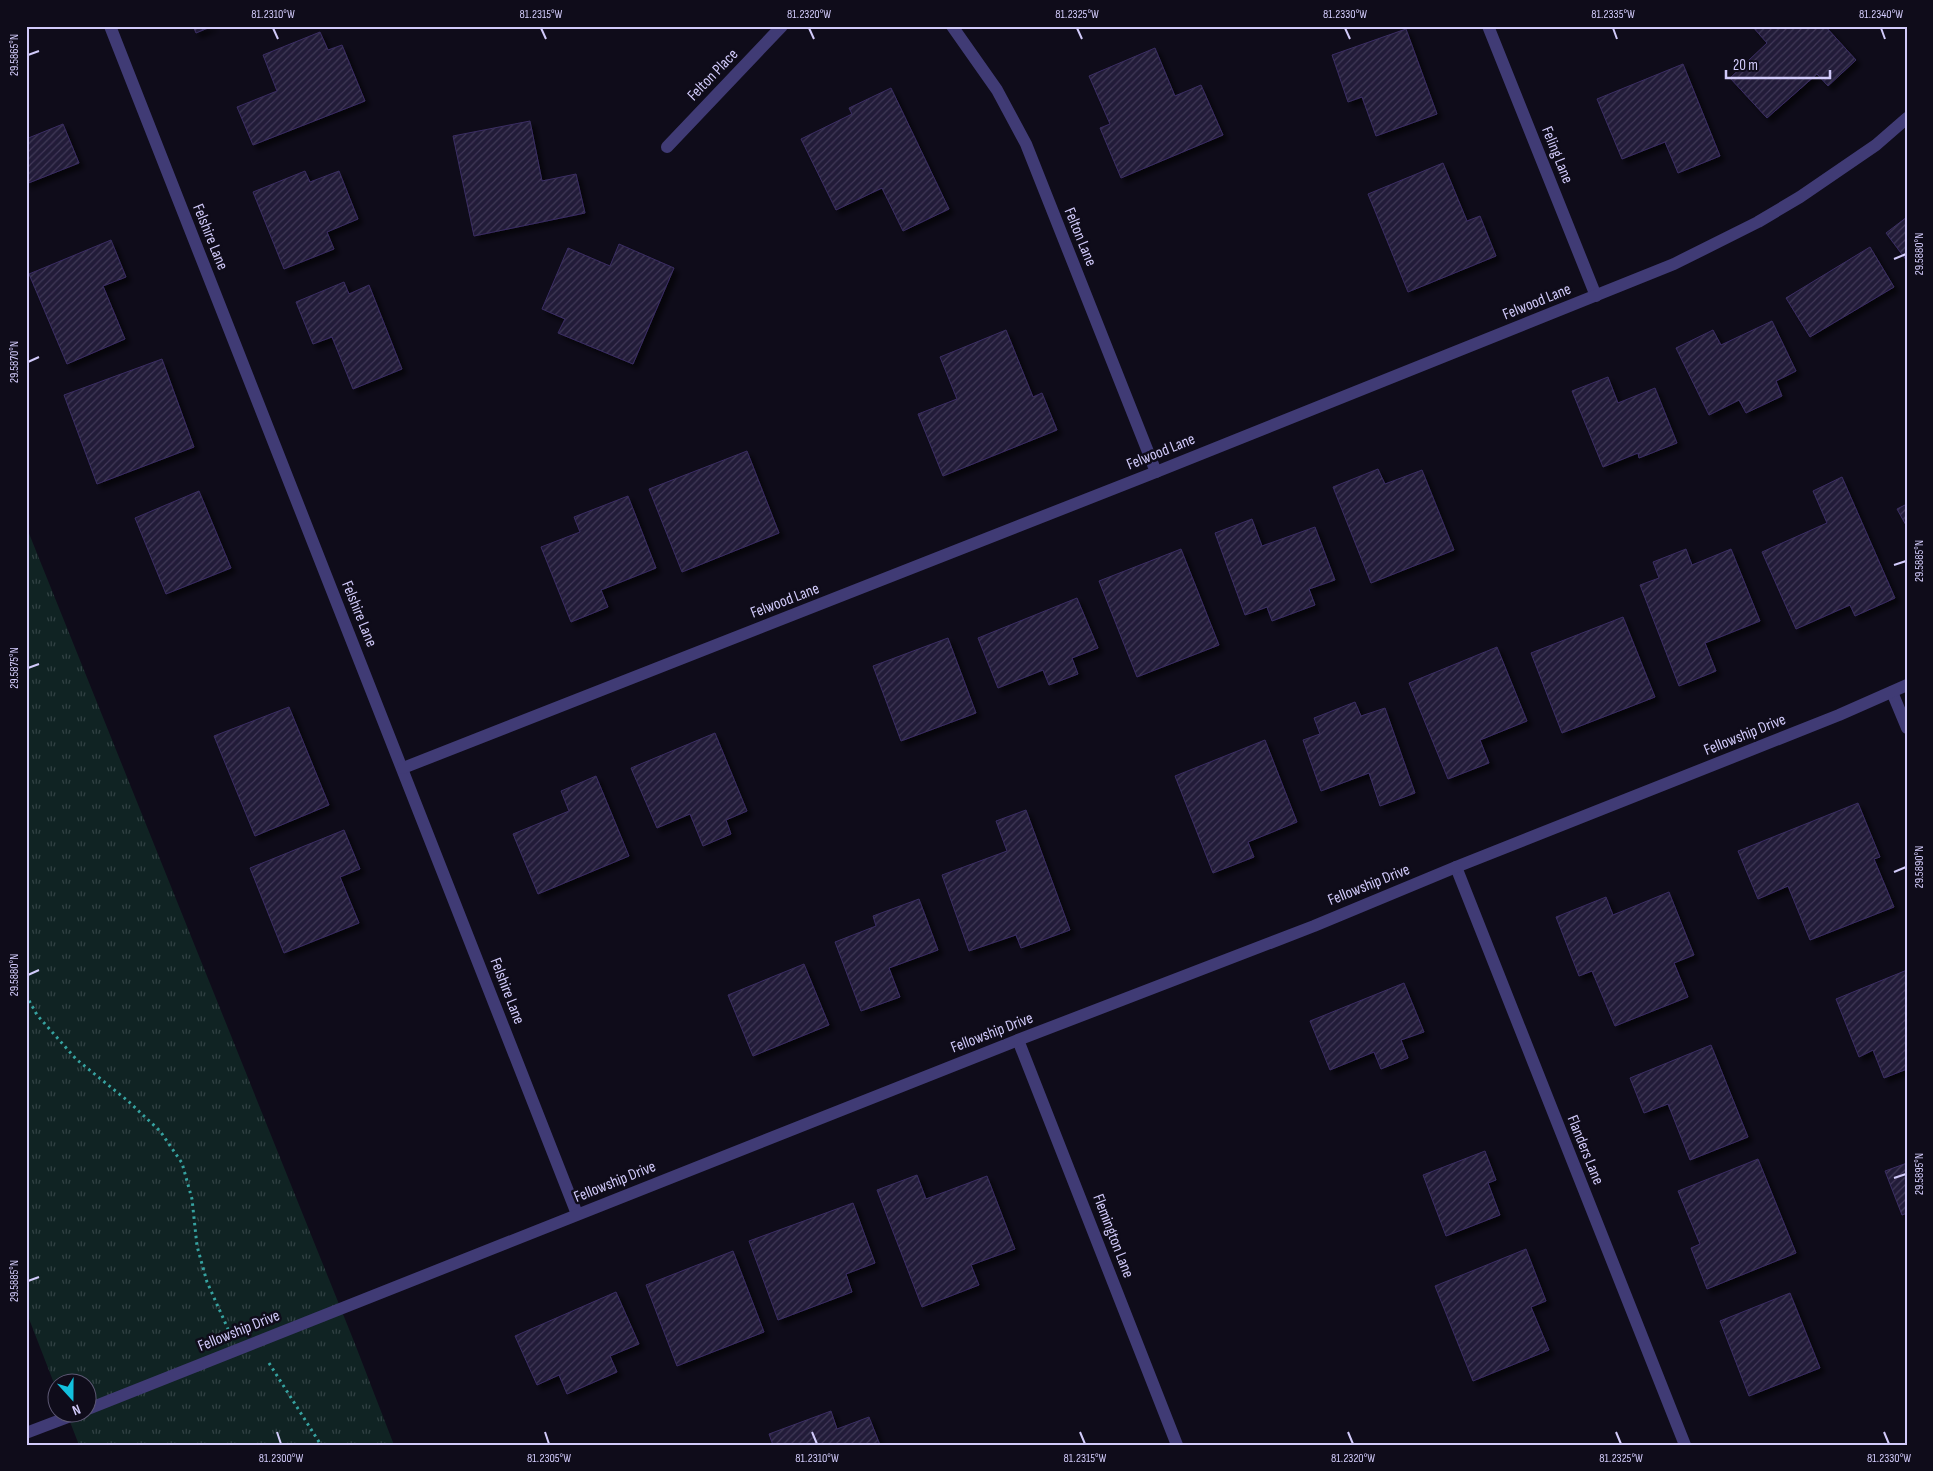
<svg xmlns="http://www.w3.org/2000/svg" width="1933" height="1471" font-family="'Sofia Sans Condensed',sans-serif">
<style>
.grass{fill:url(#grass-tufts)}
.building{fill:url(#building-hatch);stroke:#3b2e63;filter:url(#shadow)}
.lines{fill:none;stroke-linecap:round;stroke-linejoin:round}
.path{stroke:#36a2a0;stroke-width:3;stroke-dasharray:2.5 4;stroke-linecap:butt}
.street{stroke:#403b75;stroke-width:12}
.ticks{fill:none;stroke:#d1cafa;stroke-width:2}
.labels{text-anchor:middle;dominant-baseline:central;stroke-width:5;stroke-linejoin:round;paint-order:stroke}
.street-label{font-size:16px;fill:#d1cafa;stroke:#0f0c1a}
.neatline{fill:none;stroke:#d1cafa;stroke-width:2}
.ticks-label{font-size:12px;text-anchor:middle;fill:#d1cafa}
</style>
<defs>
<pattern id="grass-tufts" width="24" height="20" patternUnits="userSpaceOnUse" patternTransform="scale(1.25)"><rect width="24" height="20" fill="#102323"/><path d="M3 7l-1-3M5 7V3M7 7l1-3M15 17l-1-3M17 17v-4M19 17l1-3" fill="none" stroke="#324244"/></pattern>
<pattern id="building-hatch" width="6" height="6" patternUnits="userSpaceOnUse" patternTransform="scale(1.25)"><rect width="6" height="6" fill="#221a39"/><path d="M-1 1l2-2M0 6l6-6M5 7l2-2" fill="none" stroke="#413a57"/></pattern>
<filter id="shadow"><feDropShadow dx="4.5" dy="4.5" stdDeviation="2.5" flood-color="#0009"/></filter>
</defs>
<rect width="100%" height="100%" fill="#0f0c1a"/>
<polygon class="grass" points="26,526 355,1344 394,1445 79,1445 67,1414 88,1414 88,1384 58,1384 57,1391 26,1311"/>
<g class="building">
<polygon points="193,26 213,26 196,33"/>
<polygon points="1752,26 1825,26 1856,60 1828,86 1817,74 1767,118 1730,78 1767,43"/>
<polygon points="1406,29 1437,114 1376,136 1362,97 1348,102 1332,55"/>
<polygon points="320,32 328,50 342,45 365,101 253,145 237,107 277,91 263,55"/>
<polygon points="1155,48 1175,96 1201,85 1223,135 1121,178 1100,128 1110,124 1089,76"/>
<polygon points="1683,64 1720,156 1678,173 1665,142 1622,159 1597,99"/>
<polygon points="891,88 949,209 903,231 882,188 836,210 801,139 852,114 849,108"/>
<polygon points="530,121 542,181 576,174 585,213 474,236 453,136"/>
<polygon points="63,124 79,163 26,184 26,139"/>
<polygon points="1443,163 1467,221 1480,216 1496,256 1408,292 1368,194"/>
<polygon points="305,171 310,182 339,171 358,219 327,232 334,249 284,269 253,192"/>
<polygon points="1907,217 1907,261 1886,233"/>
<polygon points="111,240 126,277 103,286 125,339 67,364 29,274"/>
<polygon points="619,244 674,268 633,364 558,333 565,319 542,309 568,248 610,266"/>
<polygon points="1870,247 1894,287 1810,337 1786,298"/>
<polygon points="344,282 349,294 369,285 402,369 353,389 332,337 313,344 296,302"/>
<polygon points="1772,321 1796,371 1776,381 1782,396 1746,413 1739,400 1709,415 1676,348 1713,330 1721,345"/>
<polygon points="1006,330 1033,397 1042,393 1057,430 943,476 918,414 957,399 940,357"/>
<polygon points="162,359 194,447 97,484 64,395"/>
<polygon points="1608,377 1618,403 1655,388 1677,443 1639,458 1638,453 1603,467 1572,391"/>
<polygon points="747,451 779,533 682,572 649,489"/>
<polygon points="1378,469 1385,484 1422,470 1454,550 1371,583 1333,487"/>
<polygon points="1842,477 1895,598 1855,616 1850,605 1796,629 1762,552 1827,523 1813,491"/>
<polygon points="199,491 231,568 166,594 135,518"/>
<polygon points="628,496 656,568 601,590 608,607 571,622 541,547 580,532 574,517"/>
<polygon points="1907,504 1907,527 1897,509"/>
<polygon points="1252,519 1262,546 1315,527 1335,580 1309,589 1315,605 1272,621 1267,607 1245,615 1215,533"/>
<polygon points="1181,549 1219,645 1137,677 1099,581"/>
<polygon points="1686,549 1692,565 1731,549 1760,621 1705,643 1716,671 1679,686 1640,585 1659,578 1653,562"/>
<polygon points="1077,598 1098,648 1072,658 1078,674 1049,685 1043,670 998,688 978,638"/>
<polygon points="1623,617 1655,697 1562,733 1531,653"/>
<polygon points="948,638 976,713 901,741 873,666"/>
<polygon points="1497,647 1527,721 1480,740 1489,763 1448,779 1409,683"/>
<polygon points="1355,702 1361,716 1385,708 1415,793 1380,806 1369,773 1321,791 1303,740 1320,734 1314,718"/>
<polygon points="289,707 329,805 255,836 214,736"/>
<polygon points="715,733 747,811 726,820 731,834 703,846 690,814 657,828 631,768"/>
<polygon points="1265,740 1297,822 1248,842 1254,857 1213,873 1175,776"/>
<polygon points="596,776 629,856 538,894 513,834 569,811 561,791"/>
<polygon points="1858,803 1880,857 1874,859 1894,907 1810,940 1788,886 1758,899 1738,851"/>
<polygon points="1026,810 1070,930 1021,948 1016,935 969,951 942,875 1007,851 996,821"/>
<polygon points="344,830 360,869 340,877 359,923 284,953 250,868"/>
<polygon points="1669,892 1694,955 1674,963 1688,997 1615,1026 1592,971 1579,976 1556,917 1606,897 1613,915"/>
<polygon points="919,899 938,950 889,968 900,997 861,1011 835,942 876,926 873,916"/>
<polygon points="804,964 829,1025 753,1056 728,995"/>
<polygon points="1907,970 1907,1069 1884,1078 1873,1050 1859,1057 1836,999"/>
<polygon points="1404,983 1424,1032 1401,1040 1408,1058 1381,1069 1374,1052 1330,1070 1310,1021"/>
<polygon points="1711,1045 1748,1137 1690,1160 1668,1104 1644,1113 1630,1078"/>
<polygon points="1485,1151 1496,1180 1488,1183 1500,1215 1446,1236 1423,1175"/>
<polygon points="1758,1159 1796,1253 1707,1289 1691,1248 1700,1244 1678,1191"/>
<polygon points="1907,1163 1907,1213 1902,1215 1885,1171"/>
<polygon points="917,1175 926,1199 987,1176 1015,1249 971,1265 979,1285 922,1307 877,1190"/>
<polygon points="853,1203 875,1263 846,1274 852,1292 778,1320 749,1241"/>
<polygon points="1526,1249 1546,1301 1531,1307 1549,1350 1473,1381 1435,1286"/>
<polygon points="733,1251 764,1332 677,1366 646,1285"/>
<polygon points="616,1292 639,1344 610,1356 617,1372 567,1394 559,1375 537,1385 515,1336"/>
<polygon points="1790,1293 1820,1368 1749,1396 1720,1321"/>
<polygon points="831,1411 837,1429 869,1417 880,1445 773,1445 769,1434"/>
</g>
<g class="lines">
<g class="path">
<polyline points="26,995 37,1015 76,1059 128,1101 160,1131 182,1163 192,1199 197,1246 207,1282 228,1329"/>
<polyline points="269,1363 321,1445"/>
</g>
<g class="street">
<polyline points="110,26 577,1214"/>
<polyline points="952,26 997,90 1026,144 1156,472"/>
<polyline points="1488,26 1596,296"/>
<polyline points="667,147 782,26"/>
<polyline points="1892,692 1907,728"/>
<polyline points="403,768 1156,472 1674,264 1758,222 1800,197 1876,145 1907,118"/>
<polyline points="1456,867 1685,1445"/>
<polyline points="1018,1040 1177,1445"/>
<polyline points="88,1409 1018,1040 1314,926 1456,867 1839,715 1907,685"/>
<polyline points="26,1433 76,1414"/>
</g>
</g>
<path class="ticks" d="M273,28L278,39M541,28L546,39M809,28L814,39M1077,28L1082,39M1345,28L1350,39M1613,28L1617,39M1881,28L1885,39M28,55L39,51M1894,259L1906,254M28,362L39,357M1894,565L1906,561M28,668L39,664M1894,872L1906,867M28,975L39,970M1894,1178L1906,1174M28,1281L39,1277M277,1432L281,1444M545,1432L549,1444M812,1432L817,1444M1080,1432L1085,1444M1348,1432L1353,1444M1616,1432L1621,1444M1884,1432L1889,1444"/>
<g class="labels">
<g class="street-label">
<text transform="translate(713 75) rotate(-46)">Felton Place</text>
<text transform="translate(1557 155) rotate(68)">Feling Lane</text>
<text transform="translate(210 237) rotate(68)">Felshire Lane</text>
<text transform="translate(1080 237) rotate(68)">Felton Lane</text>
<text transform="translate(1537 302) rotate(-22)">Felwood Lane</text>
<text transform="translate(1161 452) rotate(-22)">Felwood Lane</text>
<text transform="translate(785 601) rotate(-21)">Felwood Lane</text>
<text transform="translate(359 614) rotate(68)">Felshire Lane</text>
<text transform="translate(1745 735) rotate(-22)">Fellowship Drive</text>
<text transform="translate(1369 885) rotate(-22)">Fellowship Drive</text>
<text transform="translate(507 991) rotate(69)">Felshire Lane</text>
<text transform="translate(992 1033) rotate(-21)">Fellowship Drive</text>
<text transform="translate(1585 1150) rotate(68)">Flanders Lane</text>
<text transform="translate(615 1182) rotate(-22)">Fellowship Drive</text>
<text transform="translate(1113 1236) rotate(69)">Flemington Lane</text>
<text transform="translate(239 1331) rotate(-22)">Fellowship Drive</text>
</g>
</g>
<rect width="1933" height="1471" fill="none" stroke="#0f0c1a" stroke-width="55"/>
<g transform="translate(72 1398) rotate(159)"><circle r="24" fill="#0f0c1a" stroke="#5d5874"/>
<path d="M0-4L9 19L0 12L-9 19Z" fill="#13c0dd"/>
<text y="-8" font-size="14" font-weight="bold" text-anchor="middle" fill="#d1cafa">N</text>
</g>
<path d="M1726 70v8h104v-8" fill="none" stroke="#d1cafa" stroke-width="2.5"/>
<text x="1733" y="70" font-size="15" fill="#d1cafa" stroke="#0f0c1a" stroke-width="4" paint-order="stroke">20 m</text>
<rect x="28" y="28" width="1878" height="1416" class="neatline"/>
<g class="ticks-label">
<text x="273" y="18">81.2310°W</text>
<text x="541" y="18">81.2315°W</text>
<text x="809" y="18">81.2320°W</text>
<text x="1077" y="18">81.2325°W</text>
<text x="1345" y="18">81.2330°W</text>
<text x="1613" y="18">81.2335°W</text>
<text x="1881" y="18">81.2340°W</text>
<text transform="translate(14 55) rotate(-90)" y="4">29.5865°N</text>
<text transform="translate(1919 254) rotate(-90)" y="4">29.5880°N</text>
<text transform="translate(14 362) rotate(-90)" y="4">29.5870°N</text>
<text transform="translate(1919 561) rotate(-90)" y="4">29.5885°N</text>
<text transform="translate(14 668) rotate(-90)" y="4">29.5875°N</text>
<text transform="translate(1919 867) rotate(-90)" y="4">29.5890°N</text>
<text transform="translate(14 975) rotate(-90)" y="4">29.5880°N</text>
<text transform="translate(1919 1174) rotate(-90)" y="4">29.5895°N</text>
<text transform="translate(14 1281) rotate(-90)" y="4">29.5885°N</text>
<text x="281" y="1462">81.2300°W</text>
<text x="549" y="1462">81.2305°W</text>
<text x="817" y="1462">81.2310°W</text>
<text x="1085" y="1462">81.2315°W</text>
<text x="1353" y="1462">81.2320°W</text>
<text x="1621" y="1462">81.2325°W</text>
<text x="1889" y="1462">81.2330°W</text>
</g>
</svg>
